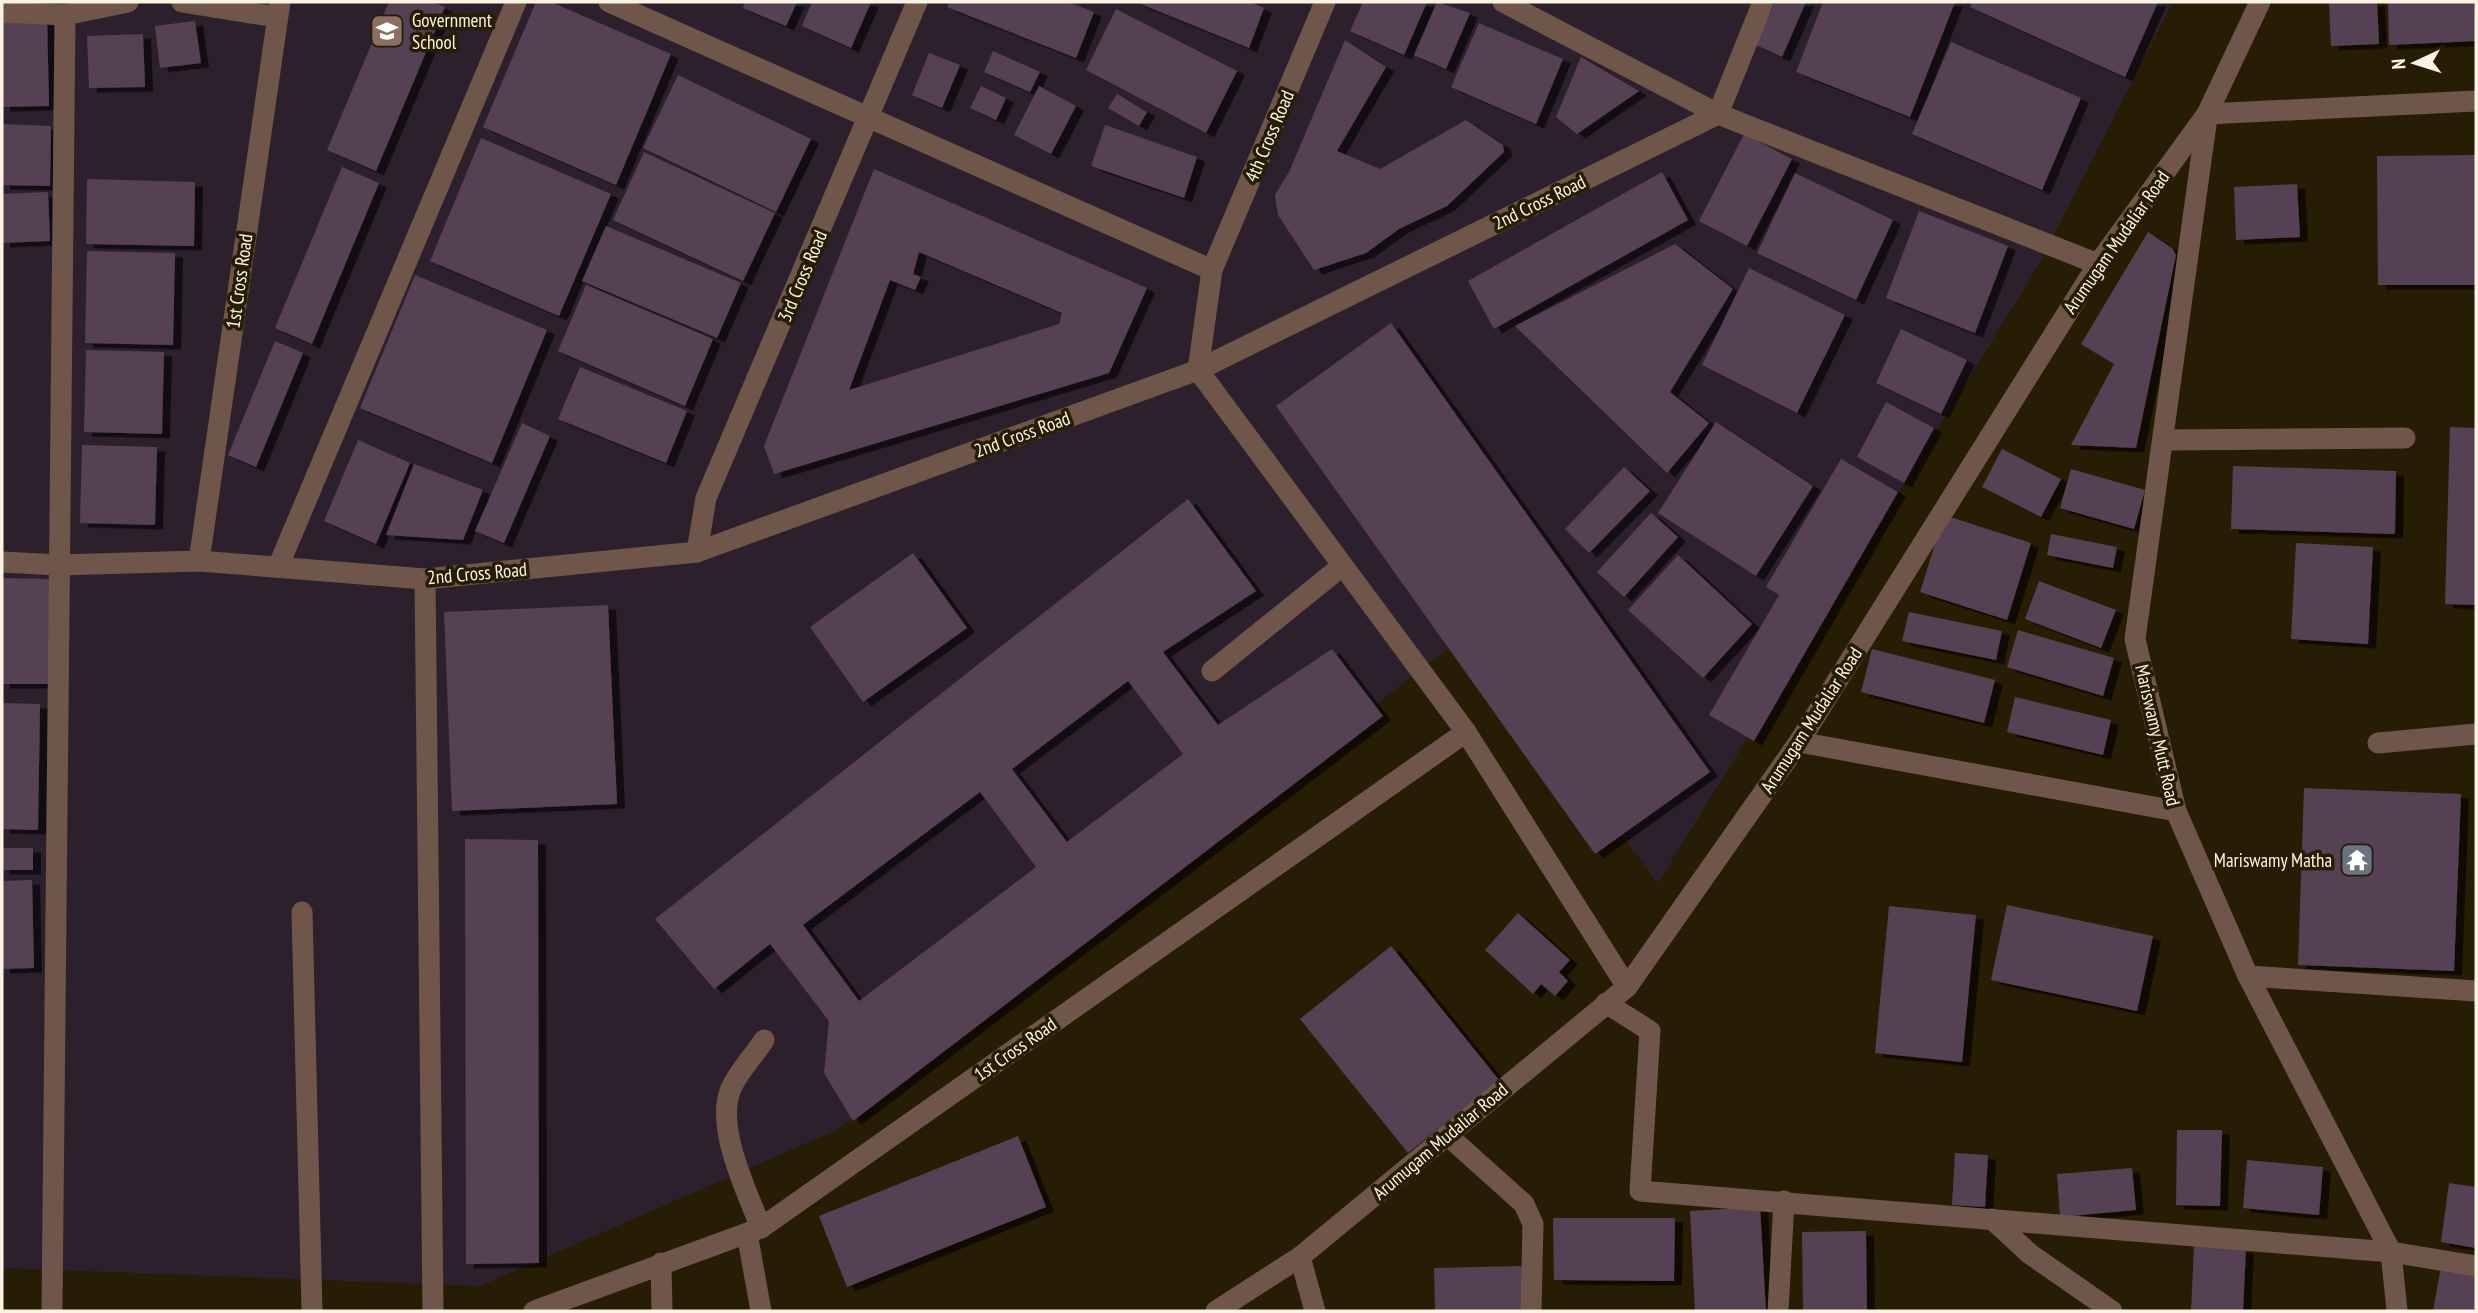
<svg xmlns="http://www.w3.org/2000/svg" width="2478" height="1313" font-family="'PT Sans Narrow',sans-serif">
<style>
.industrial{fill:#2d202d}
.building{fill:#574052;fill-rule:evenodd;filter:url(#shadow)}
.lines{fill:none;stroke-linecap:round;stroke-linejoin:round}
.minor{stroke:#6f554a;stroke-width:21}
.labels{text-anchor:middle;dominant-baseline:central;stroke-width:7;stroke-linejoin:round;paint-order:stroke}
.poi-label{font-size:19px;fill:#faf3e4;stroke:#271c04;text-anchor:start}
.street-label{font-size:19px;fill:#faf3e4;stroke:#271c04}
</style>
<defs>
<filter id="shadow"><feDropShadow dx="8" dy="4.5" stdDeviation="0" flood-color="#0009"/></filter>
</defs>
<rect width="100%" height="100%" fill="#271c04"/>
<polygon class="industrial" points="2,2 2173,2 2038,266 1658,883 1466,634 837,1130 480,1286 2,1268"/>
<g class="building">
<polygon points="389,2 431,2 445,7 376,171 327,150"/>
<polygon points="536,2 551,2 671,54 616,185 483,127"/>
<polygon points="745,2 797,2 786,26 743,8"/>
<polygon points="812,2 871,2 851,48 802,26"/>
<polygon points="950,2 1068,2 1094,12 1076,58 947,7"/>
<polygon points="1136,2 1250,2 1264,8 1249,48"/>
<polygon points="1363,2 1427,2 1404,55 1350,31"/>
<polygon points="1437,2 1470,13 1446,69 1414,55"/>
<polygon points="1775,2 1806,2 1782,57 1756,45"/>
<polygon points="1823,2 1955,2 1910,117 1796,72"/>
<polygon points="1972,2 2158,2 2125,77 1970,7"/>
<polygon points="2329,2 2377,2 2379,44 2331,46"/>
<polygon points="2388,2 2474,2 2476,41 2389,45"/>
<polygon points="1116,9 1237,71 1206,133 1086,70"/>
<polygon points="47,17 49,106 2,107 2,19"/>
<polygon points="195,21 201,63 160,68 155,26"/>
<polygon points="1479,23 1563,59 1536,124 1451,87"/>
<polygon points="143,34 145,87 89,88 87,36"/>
<polygon points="1345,40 1386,67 1337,151 1380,169 1466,120 1503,145 1504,152 1447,206 1399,229 1366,253 1314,270 1278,215 1275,195 1289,172"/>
<polygon points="1951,42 2081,98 2042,190 1912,134"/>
<polygon points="993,51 1040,72 1030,92 984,72"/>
<polygon points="929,53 960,65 942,108 912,95"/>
<polygon points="1581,57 1639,91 1577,134 1556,117"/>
<polygon points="678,75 811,139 776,212 643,148"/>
<polygon points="981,86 1006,98 996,120 970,108"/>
<polygon points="1039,86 1076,106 1051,154 1014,135"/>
<polygon points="1117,94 1147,112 1139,126 1108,108"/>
<polygon points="2,124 51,126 50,186 2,185"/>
<polygon points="1105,125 1197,157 1184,198 1091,166"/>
<polygon points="1744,134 1792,159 1747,246 1699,221"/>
<polygon points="481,138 611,194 559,316 430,261"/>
<polygon points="644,152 775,213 743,281 613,220"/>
<polygon points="2476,155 2476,285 2378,285 2377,156"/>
<polygon points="342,167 379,183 312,344 275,328"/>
<path d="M874,169L1147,288L1109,373L774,474L764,446ZM919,252L1062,313L1059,324L849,390L890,280L915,290L921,277L913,274Z"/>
<polygon points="1662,172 1688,220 1494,329 1468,281"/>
<polygon points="1795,173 1893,220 1856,300 1757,253"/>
<polygon points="87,179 195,182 194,246 86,244"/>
<polygon points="2297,184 2300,237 2236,240 2234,187"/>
<polygon points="48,192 50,241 2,243 2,194"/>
<polygon points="1919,211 2008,246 1975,333 1886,298"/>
<polygon points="606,226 741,283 717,338 582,281"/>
<polygon points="2148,232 2173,249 2176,255 2136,448 2071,445 2114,364 2081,344"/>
<polygon points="1675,244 1733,289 1670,392 1709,423 1667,473 1515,326"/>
<polygon points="87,251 175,253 173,345 85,343"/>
<polygon points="1749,268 1845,315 1797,413 1702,365"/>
<polygon points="415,275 547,330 492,463 360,408"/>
<polygon points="586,285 713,339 685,406 558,351"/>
<polygon points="1391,323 1710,772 1595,854 1276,406"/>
<polygon points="1901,329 1967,360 1941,414 1876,383"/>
<polygon points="275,341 303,353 256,467 228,455"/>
<polygon points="86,350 164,352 162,434 84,432"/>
<polygon points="580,367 687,411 666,463 558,419"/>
<polygon points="1886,402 1934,428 1904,483 1857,457"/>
<polygon points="1716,422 1813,486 1756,576 1658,513"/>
<polygon points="522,423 550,436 504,543 475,531"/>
<polygon points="2450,427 2476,428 2476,605 2445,604"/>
<polygon points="358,440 410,463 376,544 324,521"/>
<polygon points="82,445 157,447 155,525 80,523"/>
<polygon points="2002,449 2061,479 2041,517 1982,487"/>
<polygon points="1841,459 1898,492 1754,741 1709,715 1779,595 1766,587"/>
<polygon points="414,464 483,490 463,540 386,535"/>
<polygon points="2233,466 2396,471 2395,534 2231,529"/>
<polygon points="1624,467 1650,491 1589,553 1565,529"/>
<polygon points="2071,469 2145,490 2134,529 2060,508"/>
<path d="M1188,499L1256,591L1163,652L1218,725L1332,649L1383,716L853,1121L824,1073L829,1021L770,944L714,989L655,919ZM1128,681L1183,754L1067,842L1012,769ZM980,792L1036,867L859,1001L803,925Z"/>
<polygon points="1651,513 1678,537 1624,597 1597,572"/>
<polygon points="1944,515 2031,543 2007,620 1920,592"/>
<polygon points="2051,534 2117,547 2113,568 2047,555"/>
<polygon points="2296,543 2373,547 2368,644 2291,639"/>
<polygon points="913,553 967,628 863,702 810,627"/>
<polygon points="1678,555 1752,624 1703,678 1628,610"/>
<polygon points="2,578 52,579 52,684 2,684"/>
<polygon points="2039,581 2116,610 2101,648 2025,619"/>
<polygon points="608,605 617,804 452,811 444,612"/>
<polygon points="1909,612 2002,631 1996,660 1902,641"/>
<polygon points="2018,630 2114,658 2103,696 2007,667"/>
<polygon points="1872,649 1995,680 1984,723 1861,692"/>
<polygon points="2015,697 2111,720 2103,755 2007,732"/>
<polygon points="2,703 40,704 38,830 2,829"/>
<polygon points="2304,788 2461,794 2454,971 2298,965"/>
<polygon points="465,839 538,840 539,1263 466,1264"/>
<rect x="2" y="848" width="31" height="22"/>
<polygon points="32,880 34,968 2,969 2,881"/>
<polygon points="2007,905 2153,936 2137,1011 1991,980"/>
<polygon points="1889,906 1976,915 1962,1062 1875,1053"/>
<polygon points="1518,913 1570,960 1559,972 1568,981 1555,996 1541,984 1533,994 1485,950"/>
<polygon points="1391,946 1499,1080 1408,1153 1300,1019"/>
<polygon points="2177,1130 2222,1130 2220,1206 2176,1205"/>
<polygon points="1018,1136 1046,1207 847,1287 819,1216"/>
<polygon points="1955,1153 1988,1155 1985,1207 1952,1205"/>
<polygon points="2247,1160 2323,1167 2319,1215 2243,1208"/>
<polygon points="2132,1168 2136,1210 2060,1217 2057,1174"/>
<polygon points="2449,1183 2476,1187 2476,1248 2441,1242"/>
<polygon points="1760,1207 1766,1311 1695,1311 1690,1211"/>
<polygon points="1553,1218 1675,1218 1674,1281 1554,1280"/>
<polygon points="1866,1231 1867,1311 1803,1311 1802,1232"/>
<polygon points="2194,1246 2246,1249 2243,1311 2191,1311"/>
<polygon points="1523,1266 1524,1311 1435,1311 1434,1268"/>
<polygon points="2441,1267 2476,1274 2476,1311 2433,1311"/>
</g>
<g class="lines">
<g class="minor">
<polyline points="182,2 276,17"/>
<polyline points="609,2 1212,270"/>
<polyline points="1325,2 1212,270 1198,370 1466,732 1627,987"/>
<polyline points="1503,2 1718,114 2098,264"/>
<polyline points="2,12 65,15 128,2"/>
<polyline points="2207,114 2476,101"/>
<polyline points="2207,117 2135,639 2176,811 2248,976 2391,1252 2397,1311"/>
<polyline points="2165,440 2405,438"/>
<polyline points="697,552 706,498 917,2"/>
<polyline points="199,561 280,2"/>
<polyline points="2,562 59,565 199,561 425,579 697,552 1198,370 1718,114 1763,2"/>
<polyline points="278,567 516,2"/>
<polyline points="425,579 433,1311"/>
<polyline points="1212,671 1342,566"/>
<polyline points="1799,742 2176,811"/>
<polyline points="2378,743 2476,734"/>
<polyline points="302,912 312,1311"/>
<polyline points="2248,976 2476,991"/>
<polyline points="1606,1003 1650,1031 1640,1191 2391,1252 2476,1266"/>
<polyline points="1447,1135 1524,1204 1533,1224 1531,1311"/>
<polyline points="1992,1219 2030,1254 2112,1311"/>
<path d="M761,1228C747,1192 716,1129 730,1091C736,1074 754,1056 764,1040"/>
<polyline points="747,1233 761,1311"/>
<polyline points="1300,1257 1315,1311"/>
<polyline points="661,1263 662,1311"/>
<polyline points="52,1311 65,15"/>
<polyline points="534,1311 761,1228 1466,732"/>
<polyline points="1216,1311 1300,1257 1627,987 1799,742 2098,264 2207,114 2260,2"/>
<polyline points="1778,1311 1784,1201"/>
</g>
</g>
<defs>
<symbol id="school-square" viewBox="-11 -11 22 22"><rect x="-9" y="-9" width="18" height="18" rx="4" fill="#8d6e63" stroke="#271c04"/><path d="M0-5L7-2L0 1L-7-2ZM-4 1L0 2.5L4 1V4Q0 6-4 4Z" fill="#fff"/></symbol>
<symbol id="temple-square" viewBox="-11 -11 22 22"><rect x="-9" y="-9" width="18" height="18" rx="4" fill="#6b7280" stroke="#271c04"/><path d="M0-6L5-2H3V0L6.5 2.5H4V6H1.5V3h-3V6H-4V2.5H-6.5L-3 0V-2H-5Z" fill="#fff"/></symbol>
</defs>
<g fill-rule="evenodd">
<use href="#school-square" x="368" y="12" width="38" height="38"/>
<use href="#temple-square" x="2338" y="841" width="38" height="38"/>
</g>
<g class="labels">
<g class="poi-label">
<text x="412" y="20">Government<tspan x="412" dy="22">School</tspan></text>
<text x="2332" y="860" text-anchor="end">Mariswamy Matha</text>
</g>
<g class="street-label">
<text transform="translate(1269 136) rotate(-67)">4th Cross Road</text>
<text transform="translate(1539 202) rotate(-26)">2nd Cross Road</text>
<text transform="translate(2116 242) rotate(-55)">Arumugam Mudaliar Road</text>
<text transform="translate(802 276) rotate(-67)">3rd Cross Road</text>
<text transform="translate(239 281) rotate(-82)">1st Cross Road</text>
<text transform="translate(1022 434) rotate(-20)">2nd Cross Road</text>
<text transform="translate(477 573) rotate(-5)">2nd Cross Road</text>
<text transform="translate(1811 720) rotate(-57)">Arumugam Mudaliar Road</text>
<text transform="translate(2158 735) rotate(77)">Mariswamy Mutt Road</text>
<text transform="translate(1015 1049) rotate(-35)">1st Cross Road</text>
<text transform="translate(1440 1141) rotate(-40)">Arumugam Mudaliar Road</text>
</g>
</g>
<rect width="2478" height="1313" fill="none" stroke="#faf3e4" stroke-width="7"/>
<g transform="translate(2415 63) rotate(266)" stroke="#271c04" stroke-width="5" paint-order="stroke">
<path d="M0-5L12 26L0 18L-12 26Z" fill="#faf3e4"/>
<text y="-10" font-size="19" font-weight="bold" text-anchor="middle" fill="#faf3e4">N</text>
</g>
</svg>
